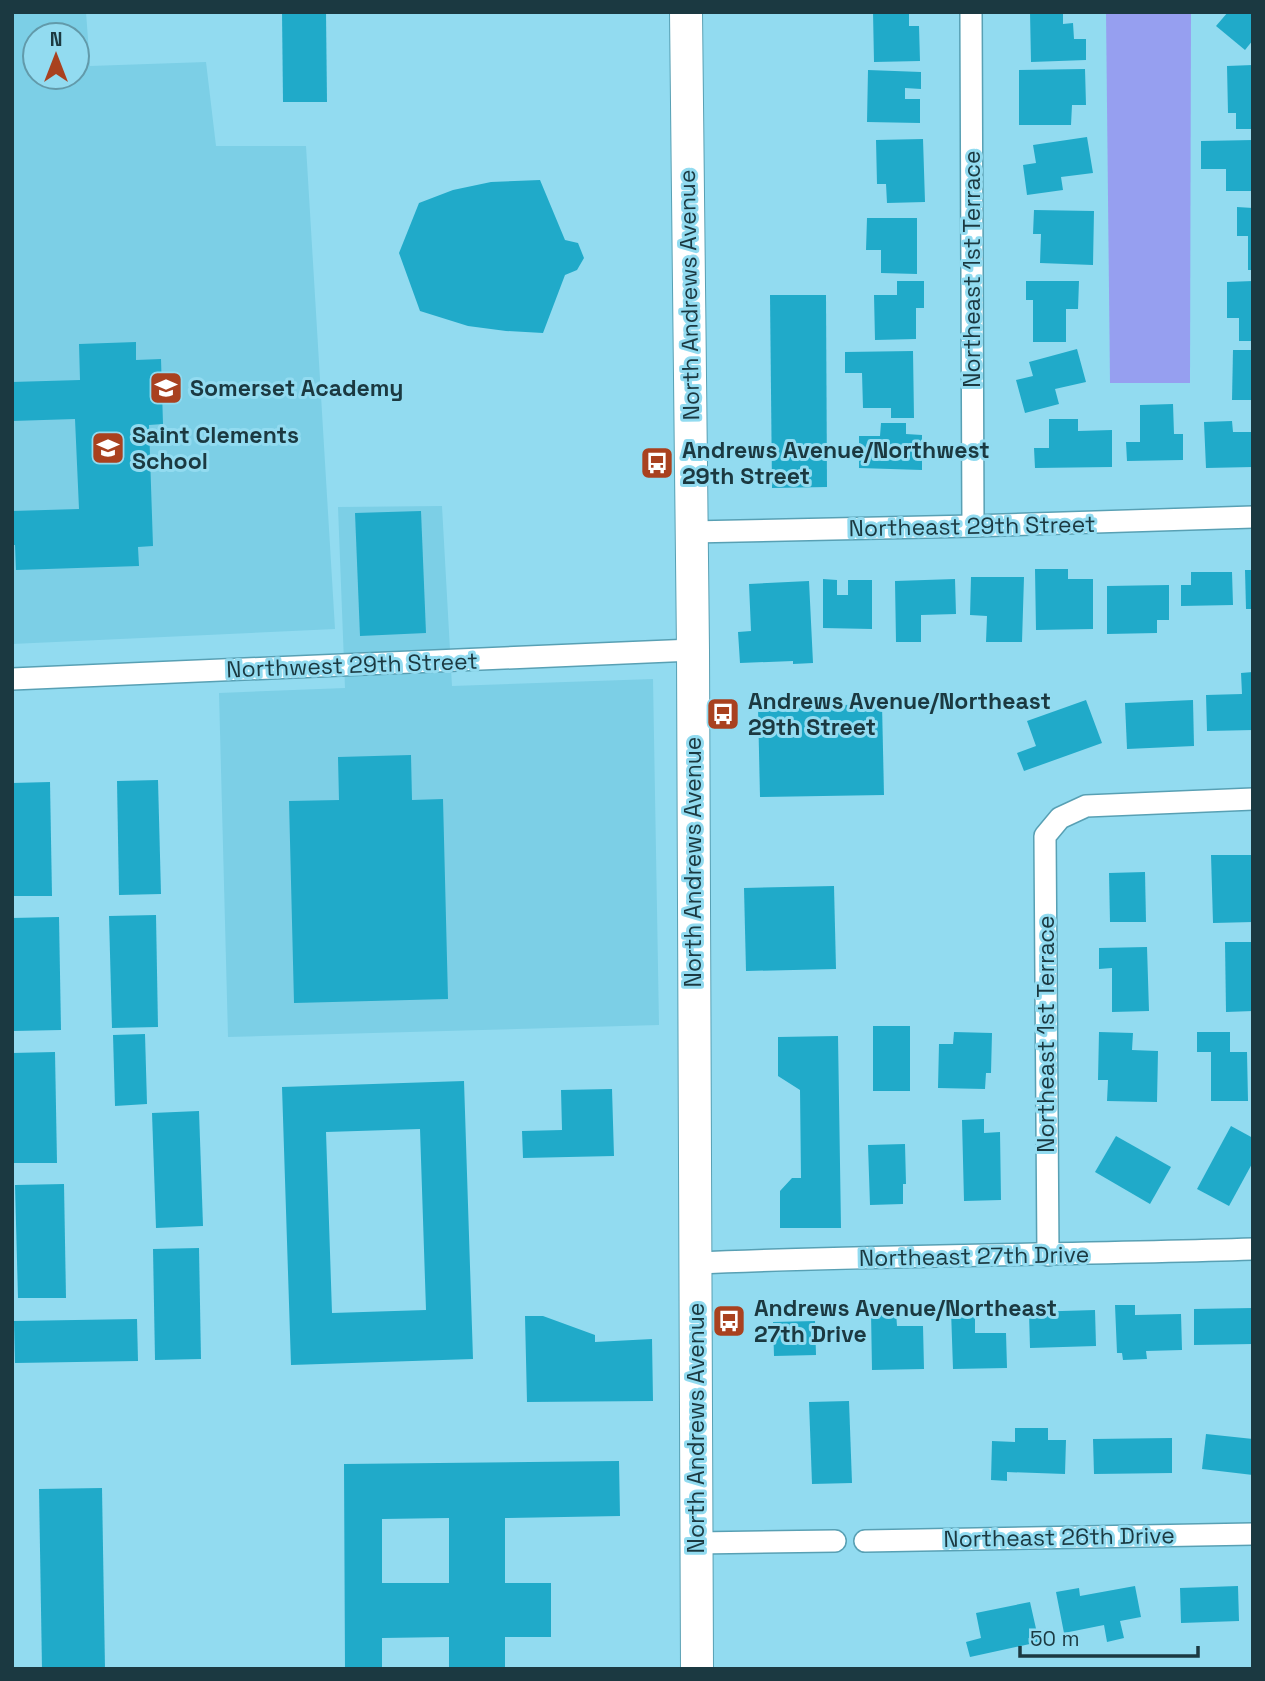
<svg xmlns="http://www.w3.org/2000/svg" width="1265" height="1681" font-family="'Space Grotesk',sans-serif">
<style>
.built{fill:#7ccfe6;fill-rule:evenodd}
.water{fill:#969ff0}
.building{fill:#20aac9;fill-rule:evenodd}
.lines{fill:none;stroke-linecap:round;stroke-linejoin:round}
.minor-casing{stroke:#58a0b4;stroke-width:24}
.secondary-casing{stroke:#58a0b4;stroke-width:34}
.minor{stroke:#fff;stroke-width:21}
.secondary{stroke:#fff;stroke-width:32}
.labels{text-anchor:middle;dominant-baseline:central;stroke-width:6;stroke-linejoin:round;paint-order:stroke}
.street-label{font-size:23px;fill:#1b3941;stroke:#92dbf0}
.poi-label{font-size:23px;font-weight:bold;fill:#1b3941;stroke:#92dbf0;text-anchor:start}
</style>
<rect width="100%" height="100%" fill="#92dbf0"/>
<g class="built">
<path d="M12,12H86L90,66L206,62L216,146H306L335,629L12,644ZM35,35H77V77H35Z"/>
<polygon points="442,506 452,686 653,679 659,1025 228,1037 219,693 345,688 338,507"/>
</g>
<polygon class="water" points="1106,12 1191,12 1190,383 1110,383"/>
<g class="building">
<polygon points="282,12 326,12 327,102 283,102"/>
<polygon points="873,12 909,12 909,26 919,26 920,61 874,62"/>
<polygon points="1030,12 1063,12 1063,24 1073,23 1074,39 1086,39 1086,60 1031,62"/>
<polygon points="1228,12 1253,12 1253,40 1245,50 1216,26"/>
<polygon points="1253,65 1253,129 1236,129 1236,113 1228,113 1227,66"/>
<polygon points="1085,69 1086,105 1072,105 1071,125 1019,125 1019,70"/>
<polygon points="868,70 921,72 921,89 905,88 905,99 920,99 920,123 867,122"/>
<polygon points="1087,137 1093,173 1061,177 1063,190 1027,195 1023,165 1036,163 1033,145"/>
<polygon points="923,139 925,202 887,203 886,184 877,184 876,140"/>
<polygon points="1253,140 1253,191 1226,191 1226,169 1201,169 1201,141"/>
<polygon points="540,180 565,240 578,243 584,258 577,270 565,275 543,333 506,331 468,326 420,311 399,253 419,203 453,190 491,182"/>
<polygon points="1237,207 1253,208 1253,270 1248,270 1248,236 1237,236"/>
<polygon points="1034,210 1094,211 1093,265 1040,263 1041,234 1033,234"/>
<polygon points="867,218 917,218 917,274 881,273 881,250 866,250"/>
<polygon points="897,281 924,281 924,308 916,308 916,339 875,340 874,295 897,295"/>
<polygon points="1026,281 1079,281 1078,309 1066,309 1066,342 1033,342 1033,300 1026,300"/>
<polygon points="1253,281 1253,341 1239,341 1239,318 1227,318 1227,282"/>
<polygon points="770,295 826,295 827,487 772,488"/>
<polygon points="136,342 136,360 161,359 163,424 149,425 153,546 138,547 139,566 16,570 15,545 12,545 12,511 79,509 75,419 12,421 12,382 80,380 79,344"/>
<polygon points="1077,349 1086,382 1055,389 1059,404 1025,413 1016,380 1033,376 1029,362"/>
<polygon points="1233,350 1253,350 1253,400 1232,400"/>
<polygon points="913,351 914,418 891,418 891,408 863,408 862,373 845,373 845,352"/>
<polygon points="1173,404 1174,434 1183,434 1183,460 1127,461 1126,442 1140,442 1140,405"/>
<polygon points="1049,419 1078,419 1078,431 1112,430 1112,467 1035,468 1034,448 1049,448"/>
<polygon points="1232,421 1233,432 1253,432 1253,467 1206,468 1204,422"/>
<polygon points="881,423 906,423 906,434 922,435 922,470 859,468 859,436 880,436"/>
<polygon points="421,511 426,633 360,636 355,513"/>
<polygon points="1035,569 1068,569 1068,579 1093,579 1093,629 1036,630"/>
<polygon points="1245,570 1253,570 1253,609 1246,609"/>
<polygon points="1191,572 1232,572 1233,605 1181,606 1181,585 1191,585"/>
<polygon points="971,577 1024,577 1022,642 986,642 987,616 970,615"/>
<polygon points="823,579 837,580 837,595 848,595 848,580 872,580 872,629 823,628"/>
<polygon points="955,579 956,614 921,615 921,642 896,642 895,581"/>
<polygon points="809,581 813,663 793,664 793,661 740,663 738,632 751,631 749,584"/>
<polygon points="1169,585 1169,620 1157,620 1157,633 1107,634 1107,586"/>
<polygon points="1253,672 1253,730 1207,731 1206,695 1242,694 1241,673"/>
<polygon points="1086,700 1102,743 1024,771 1017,753 1036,746 1027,721"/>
<polygon points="1193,700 1194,746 1127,749 1125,703"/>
<polygon points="882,704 884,795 760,797 758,707"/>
<polygon points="411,755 412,800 443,799 448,999 294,1003 289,801 339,800 338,757"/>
<polygon points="158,780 161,894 119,895 117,781"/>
<polygon points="50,782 52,896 12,896 12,783"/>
<polygon points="1211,855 1253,855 1253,922 1213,923"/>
<polygon points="1145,872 1146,922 1110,922 1109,873"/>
<polygon points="834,886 836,969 746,971 744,888"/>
<polygon points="156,915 158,1027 112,1028 109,916"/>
<polygon points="59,917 61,1030 13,1031 12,918"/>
<polygon points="1225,942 1253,942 1253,1011 1226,1012"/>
<polygon points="1147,947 1149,1011 1112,1012 1112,968 1099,969 1099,948"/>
<rect x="873" y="1026" width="37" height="65"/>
<polygon points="954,1032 992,1033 991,1073 986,1073 985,1089 938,1088 939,1044 953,1044"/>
<polygon points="1099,1032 1133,1033 1132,1050 1158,1051 1157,1102 1107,1101 1108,1080 1098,1080"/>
<polygon points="1197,1032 1230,1032 1230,1052 1247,1052 1248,1101 1211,1101 1211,1052 1197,1052"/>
<polygon points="145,1034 147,1104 115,1106 113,1035"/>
<polygon points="838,1036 841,1228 780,1228 780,1191 792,1178 801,1178 800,1090 778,1076 778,1037"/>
<polygon points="55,1052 57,1163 14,1163 12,1053"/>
<path d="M464,1081L473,1359L291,1365L282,1087ZM420,1129L426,1310L332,1313L326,1132Z"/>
<polygon points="612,1089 614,1156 523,1158 522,1131 562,1130 561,1090"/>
<polygon points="199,1111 203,1226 156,1228 152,1113"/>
<polygon points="984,1119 984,1133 1000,1132 1001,1200 964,1201 962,1120"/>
<polygon points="1231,1126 1253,1138 1253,1162 1229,1206 1197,1189"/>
<polygon points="1116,1136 1171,1167 1150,1204 1095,1172"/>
<polygon points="905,1144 906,1184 903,1184 903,1204 870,1205 868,1145"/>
<polygon points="64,1184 66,1298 18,1298 15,1185"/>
<polygon points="199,1248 201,1359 155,1360 153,1249"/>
<polygon points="1115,1305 1135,1305 1135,1315 1181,1314 1182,1350 1146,1351 1147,1359 1123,1360 1122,1353 1117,1353"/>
<polygon points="1253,1308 1253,1344 1194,1345 1194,1309"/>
<polygon points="951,1310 975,1310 975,1333 1006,1333 1007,1368 953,1369"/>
<polygon points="1095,1310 1096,1346 1030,1348 1029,1312"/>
<polygon points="871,1312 896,1312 897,1326 923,1326 924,1369 872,1370"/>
<polygon points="525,1316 543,1316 595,1335 595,1342 652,1339 653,1401 527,1402"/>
<polygon points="137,1319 138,1361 15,1363 14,1321"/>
<polygon points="815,1321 816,1355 774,1356 773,1322"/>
<polygon points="849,1401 852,1483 812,1484 809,1402"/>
<polygon points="1015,1428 1048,1428 1048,1440 1066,1440 1065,1474 1007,1472 1007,1481 991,1480 992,1441 1015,1442"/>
<polygon points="1206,1434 1253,1439 1253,1475 1202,1469"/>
<polygon points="1172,1438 1172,1473 1094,1474 1093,1439"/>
<path d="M619,1461L620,1516L505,1518V1583H551V1637H505V1669H449V1637L382,1638V1669H345L344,1464ZM449,1518V1583H382V1519Z"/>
<polygon points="102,1488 105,1669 42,1669 39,1489"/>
<polygon points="1135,1586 1141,1617 1120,1621 1124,1638 1107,1642 1104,1625 1064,1633 1056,1592 1079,1588 1080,1596"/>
<polygon points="1238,1586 1239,1621 1181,1623 1180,1588"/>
<polygon points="1030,1602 1039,1642 970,1657 966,1642 981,1638 976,1613"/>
</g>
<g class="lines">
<defs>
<g id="minor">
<polyline points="971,12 973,526"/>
<polyline points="691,532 973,526 1253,517"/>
<polyline points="12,679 693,650"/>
<polyline points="1048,1255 1045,836 1060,818 1086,806 1253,799"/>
<path d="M694,1263C880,1255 1067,1255 1253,1249"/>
<polyline points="865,1541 1253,1534"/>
<polyline points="696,1543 835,1541"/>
</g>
<polyline id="secondary" points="686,12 693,650 697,1669"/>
</defs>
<use href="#minor" class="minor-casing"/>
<use href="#secondary" class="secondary-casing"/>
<use href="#minor" class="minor"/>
<use href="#secondary" class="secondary"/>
</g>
<defs>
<symbol id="school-square" viewBox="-11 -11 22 22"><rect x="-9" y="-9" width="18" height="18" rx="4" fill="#a9411f" stroke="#92dbf0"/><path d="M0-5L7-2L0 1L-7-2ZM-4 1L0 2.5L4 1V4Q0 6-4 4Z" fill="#fff"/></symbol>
<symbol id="bus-square" viewBox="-11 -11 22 22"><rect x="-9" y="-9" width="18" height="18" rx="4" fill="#a9411f" stroke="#92dbf0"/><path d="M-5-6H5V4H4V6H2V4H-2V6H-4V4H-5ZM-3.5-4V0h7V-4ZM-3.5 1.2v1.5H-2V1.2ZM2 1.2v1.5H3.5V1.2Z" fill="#fff"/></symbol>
</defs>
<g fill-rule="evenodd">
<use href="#school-square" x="147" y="369" width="38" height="38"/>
<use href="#school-square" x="89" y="429" width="38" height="38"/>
<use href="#bus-square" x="638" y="444" width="38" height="38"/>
<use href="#bus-square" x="704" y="695" width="38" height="38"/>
<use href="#bus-square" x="710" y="1302" width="38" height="38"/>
</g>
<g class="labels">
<g class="street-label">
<text transform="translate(972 269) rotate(-90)">Northeast 1st Terrace</text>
<text transform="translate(689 295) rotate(-91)">North Andrews Avenue</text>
<text transform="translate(972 526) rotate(-1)">Northeast 29th Street</text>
<text transform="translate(352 665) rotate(-2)">Northwest 29th Street</text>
<text transform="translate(693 862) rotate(-90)">North Andrews Avenue</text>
<text transform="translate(1046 1034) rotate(-90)">Northeast 1st Terrace</text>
<text transform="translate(974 1256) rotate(-1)">Northeast 27th Drive</text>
<text transform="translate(696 1428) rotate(-90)">North Andrews Avenue</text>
<text transform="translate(1059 1537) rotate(-1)">Northeast 26th Drive</text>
</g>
<g class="poi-label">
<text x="190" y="388">Somerset Academy</text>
<text x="132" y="435">Saint Clements<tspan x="132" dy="26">School</tspan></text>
<text x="682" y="450">Andrews Avenue/Northwest<tspan x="682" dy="26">29th Street</tspan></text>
<text x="748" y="701">Andrews Avenue/Northeast<tspan x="748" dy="26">29th Street</tspan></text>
<text x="754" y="1308">Andrews Avenue/Northeast<tspan x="754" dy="26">27th Drive</tspan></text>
</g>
</g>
<rect width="1265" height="1681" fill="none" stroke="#1b3941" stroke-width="28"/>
<g transform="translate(56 56)"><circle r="33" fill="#92dbf0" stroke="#629aaa" stroke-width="2"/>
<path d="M0-5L12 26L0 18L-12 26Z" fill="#a9411f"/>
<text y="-10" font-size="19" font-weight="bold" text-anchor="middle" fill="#1b3941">N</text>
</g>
<path d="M1020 1646v10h178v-10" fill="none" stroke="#1b3941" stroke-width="3.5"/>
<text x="1030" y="1646" font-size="21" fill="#1b3941" stroke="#92dbf0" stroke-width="5" paint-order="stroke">50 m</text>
</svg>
